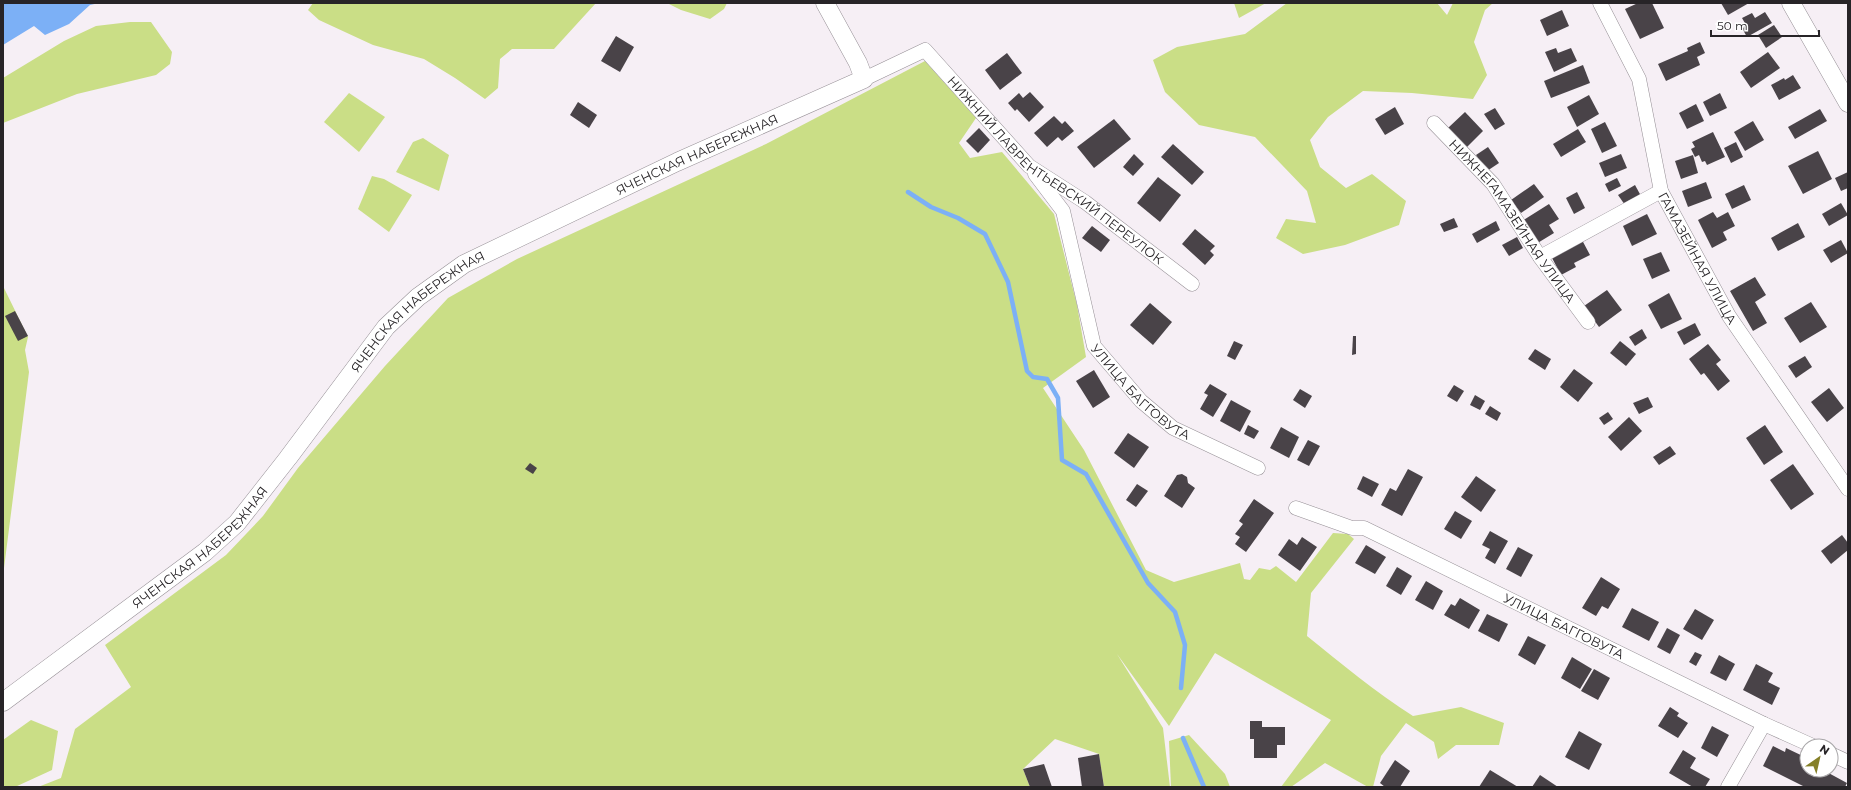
<svg xmlns="http://www.w3.org/2000/svg" width="1851" height="790" font-family="Montserrat,sans-serif">
<style>
.green{fill:#cade86}
.water{fill:#7cb0f6}
.lines{fill:none;stroke-linecap:round;stroke-linejoin:round}
.stream{stroke:#7cb0f6;stroke-width:4.5}
.building{fill:#494348}
.minor-casing{stroke:#969096;stroke-width:15}
.tertiary-casing{stroke:#969096;stroke-width:19}
.minor{stroke:#fff;stroke-width:14}
.tertiary{stroke:#fff;stroke-width:18}
.labels{text-anchor:middle;dominant-baseline:central;stroke-width:4;stroke-linejoin:round;paint-order:stroke}
.street-label{font-size:13px;fill:#272427;stroke:#fff}
</style>
<rect width="100%" height="100%" fill="#f6eff5"/>
<g class="green">
<polygon points="313,3 596,3 554,49 512,49 500,59 498,88 485,99 455,78 424,59 373,45 319,20 308,10"/>
<polygon points="667,3 727,3 724,9 710,19 681,10"/>
<polygon points="1234,3 1266,3 1239,18"/>
<polygon points="1287,3 1437,3 1447,15 1453,3 1493,3 1485,10 1474,42 1487,75 1473,99 1412,93 1363,91 1328,117 1310,140 1320,167 1346,188 1372,174 1406,201 1399,225 1345,245 1303,254 1276,238 1286,219 1316,223 1307,191 1255,137 1199,125 1165,92 1153,60 1177,47 1245,34"/>
<polygon points="130,22 151,22 172,52 170,64 156,75 77,94 3,123 3,78 64,41 96,26"/>
<path d="M925,61L976,118L959,143L970,158L1002,152L1054,214L1077,305L1086,357L1043,388L1084,450L1146,570L1174,582L1240,563L1244,579L1250,580L1259,568L1270,570L1276,566L1296,582L1333,533L1348,534L1354,539L1311,593L1307,636C1342,664 1375,692 1413,716L1461,707L1504,723L1499,745H1456L1438,759L1434,742L1406,723L1381,756L1373,787H1368L1325,763L1291,787H1281L1331,720L1215,653L1169,726L1117,654L1163,728L1170,787H1104L1099,754L1055,739L1023,769L1030,787H38L61,778L75,729L131,687L105,645L226,555L263,516L298,468L385,366L448,298L517,259L766,144Z"/>
<polygon points="349,93 385,117 359,152 324,122"/>
<polygon points="423,138 449,155 439,191 396,172 413,142"/>
<polygon points="372,176 384,179 412,195 389,232 358,209"/>
<polygon points="3,286 28,337 25,350 29,372 3,576"/>
<polygon points="31,720 58,731 52,770 15,787 3,787 3,740"/>
<polygon points="1189,735 1225,774 1230,787 1171,787 1169,741"/>
</g>
<polygon class="water" points="3,3 99,3 90,5 69,24 45,35 34,26 3,45"/>
<g class="lines">
<g class="stream">
<polyline points="908,192 931,207 958,218 985,234 1008,282 1027,371 1033,377 1047,379 1058,398 1062,460 1086,474 1148,583 1175,612 1185,645 1181,688"/>
<polyline points="1183,738 1204,787"/>
</g>
</g>
<g class="building">
<polygon points="1638,3 1652,3 1664,28 1640,39 1625,9"/>
<polygon points="1721,3 1749,3 1728,15"/>
<polygon points="1562,10 1569,26 1547,36 1540,20"/>
<polygon points="1765,12 1772,23 1747,37 1742,28 1746,25 1742,18 1752,13 1755,18"/>
<polygon points="1774,25 1782,37 1766,48 1758,35"/>
<polygon points="616,36 634,47 620,72 601,61"/>
<polygon points="1700,42 1705,53 1697,57 1700,65 1666,81 1658,64 1688,51 1687,48"/>
<polygon points="1556,48 1558,53 1571,48 1577,61 1554,72 1545,52"/>
<polygon points="1768,52 1780,68 1751,88 1740,72"/>
<polygon points="1007,53 1022,73 1000,90 985,70"/>
<polygon points="1583,65 1590,83 1551,98 1544,81"/>
<polygon points="1793,75 1801,88 1779,100 1771,85 1784,78 1785,80"/>
<polygon points="1030,92 1044,107 1029,122 1017,109 1015,111 1008,103 1019,93 1023,98"/>
<polygon points="1720,93 1727,108 1710,116 1703,102"/>
<polygon points="1589,95 1599,114 1577,127 1567,107"/>
<polygon points="578,102 597,115 589,128 570,115"/>
<polygon points="1696,104 1704,121 1687,129 1679,113"/>
<polygon points="1395,107 1404,124 1385,135 1375,119"/>
<polygon points="1495,108 1505,124 1495,130 1484,114"/>
<polygon points="1820,109 1827,121 1795,139 1788,127"/>
<polygon points="1465,112 1483,131 1466,148 1448,128"/>
<polygon points="1054,116 1062,124 1065,121 1074,131 1062,141 1058,137 1047,147 1034,133"/>
<polygon points="1114,119 1131,139 1094,168 1077,147"/>
<polygon points="1753,121 1764,140 1745,151 1734,132"/>
<polygon points="1605,122 1617,146 1602,153 1591,129"/>
<polygon points="979,128 990,140 978,153 966,141"/>
<polygon points="1578,129 1586,142 1561,157 1553,144"/>
<polygon points="1713,132 1725,157 1707,165 1705,161 1702,162 1699,155 1695,157 1691,149 1695,147 1692,142"/>
<polygon points="1736,142 1743,157 1731,163 1724,148"/>
<polygon points="1173,144 1204,172 1192,185 1161,157"/>
<polygon points="1488,147 1499,163 1487,171 1476,155"/>
<polygon points="1818,151 1832,179 1803,194 1788,166"/>
<polygon points="1134,154 1144,164 1133,176 1123,167"/>
<polygon points="1621,154 1627,168 1605,177 1599,163"/>
<polygon points="1693,155 1698,173 1681,179 1675,161"/>
<polygon points="1848,172 1848,188 1841,191 1835,178"/>
<polygon points="1158,177 1181,195 1160,222 1137,203"/>
<polygon points="1617,178 1621,186 1609,192 1605,184"/>
<polygon points="1706,182 1712,198 1688,207 1682,191"/>
<polygon points="1534,184 1544,197 1521,213 1511,200"/>
<polygon points="1635,185 1641,196 1625,205 1618,195"/>
<polygon points="1744,185 1751,200 1732,209 1725,194"/>
<polygon points="1577,192 1585,208 1574,214 1566,198"/>
<polygon points="1841,203 1848,215 1829,226 1822,214"/>
<polygon points="1549,204 1559,219 1549,225 1554,233 1536,244 1522,221"/>
<polygon points="1713,212 1717,218 1728,212 1735,226 1723,232 1727,240 1712,248 1698,220"/>
<polygon points="1647,214 1657,234 1632,246 1623,226"/>
<polygon points="1454,218 1458,227 1444,232 1440,224"/>
<polygon points="1496,221 1500,230 1477,243 1472,234"/>
<polygon points="1798,223 1805,237 1778,251 1771,238"/>
<polygon points="1092,226 1110,240 1101,252 1082,238"/>
<polygon points="1195,229 1215,246 1210,251 1214,255 1205,265 1182,244"/>
<polygon points="1517,237 1523,248 1509,256 1502,245"/>
<polygon points="1582,240 1590,255 1574,263 1576,267 1561,275 1551,256"/>
<polygon points="1841,240 1848,253 1831,263 1823,250"/>
<polygon points="1661,252 1670,271 1652,279 1643,259"/>
<polygon points="1755,277 1766,295 1755,302 1767,323 1753,331 1730,291"/>
<polygon points="1607,290 1622,310 1599,327 1584,306"/>
<polygon points="1669,293 1682,319 1661,329 1648,305"/>
<polygon points="1811,302 1827,327 1800,343 1784,318"/>
<polygon points="1150,303 1172,322 1153,345 1130,325"/>
<polygon points="15,311 28,336 18,341 5,316"/>
<polygon points="1695,323 1701,335 1684,345 1677,332"/>
<polygon points="1642,329 1647,338 1635,346 1629,337"/>
<polygon points="1353,336 1356,336 1356,354 1352,355"/>
<polygon points="1234,341 1243,345 1235,360 1227,356"/>
<polygon points="1620,341 1636,354 1626,366 1610,353"/>
<polygon points="1708,344 1721,360 1716,364 1730,381 1718,391 1704,373 1701,375 1689,359"/>
<polygon points="1535,349 1551,359 1545,370 1528,359"/>
<polygon points="1805,356 1812,367 1796,378 1788,366"/>
<polygon points="1574,369 1593,383 1578,402 1560,387"/>
<polygon points="1094,370 1110,397 1093,408 1076,381"/>
<polygon points="1210,384 1227,394 1213,417 1200,409 1208,395 1204,393"/>
<polygon points="1454,385 1464,391 1457,402 1447,396"/>
<polygon points="1829,388 1844,408 1827,422 1811,402"/>
<polygon points="1300,389 1312,396 1305,408 1293,400"/>
<polygon points="1475,395 1485,401 1480,410 1470,405"/>
<polygon points="1648,397 1653,407 1639,414 1633,403"/>
<polygon points="1231,400 1251,411 1240,432 1220,421"/>
<polygon points="1490,406 1501,413 1497,421 1485,414"/>
<polygon points="1608,412 1613,419 1604,425 1599,418"/>
<polygon points="1629,417 1642,431 1621,451 1608,437"/>
<polygon points="1248,425 1259,431 1254,439 1244,434"/>
<polygon points="1765,425 1783,452 1764,465 1746,438"/>
<polygon points="1281,427 1299,437 1289,458 1270,448"/>
<polygon points="1128,433 1149,447 1134,468 1114,453"/>
<polygon points="1308,440 1320,446 1309,466 1297,460"/>
<polygon points="1670,446 1676,454 1659,465 1653,457"/>
<polygon points="530,463 537,468 533,474 525,469"/>
<polygon points="1793,464 1814,494 1791,510 1770,480"/>
<polygon points="1408,469 1423,477 1402,516 1381,505 1390,488 1396,491"/>
<polygon points="1182,474 1187,477 1188,483 1195,488 1182,508 1164,496 1177,475"/>
<polygon points="1363,476 1379,484 1372,497 1357,489"/>
<polygon points="1476,476 1496,490 1481,512 1461,497"/>
<polygon points="1137,484 1148,491 1136,507 1126,500"/>
<polygon points="1254,499 1274,513 1246,552 1235,544 1240,537 1235,534 1243,524 1239,521"/>
<polygon points="1455,511 1472,521 1461,539 1444,529"/>
<polygon points="1490,531 1508,541 1495,564 1485,558 1490,549 1482,545"/>
<polygon points="1842,535 1848,543 1848,550 1831,564 1821,551"/>
<polygon points="1302,537 1317,547 1300,571 1278,555 1289,539 1297,545"/>
<polygon points="1366,545 1386,557 1375,574 1355,563"/>
<polygon points="1518,547 1533,555 1521,577 1506,569"/>
<polygon points="1397,567 1412,576 1401,595 1386,586"/>
<polygon points="1601,577 1620,589 1608,609 1602,606 1596,616 1582,608"/>
<polygon points="1426,581 1443,591 1433,610 1415,600"/>
<polygon points="1460,598 1480,610 1469,629 1444,615 1451,604 1455,606"/>
<polygon points="1632,608 1659,622 1649,641 1622,627"/>
<polygon points="1695,609 1714,620 1702,640 1683,629"/>
<polygon points="1487,614 1508,624 1499,642 1478,631"/>
<polygon points="1667,628 1680,635 1670,654 1657,647"/>
<polygon points="1528,636 1546,645 1535,665 1518,655"/>
<polygon points="1695,652 1702,655 1696,666 1689,662"/>
<polygon points="1719,655 1735,664 1726,681 1710,673"/>
<polygon points="1572,657 1592,669 1580,689 1561,678"/>
<polygon points="1756,664 1773,673 1768,682 1780,688 1772,705 1743,690"/>
<polygon points="1594,669 1610,678 1598,700 1581,691"/>
<polygon points="1670,707 1679,713 1677,716 1688,723 1678,738 1658,726"/>
<polygon points="1250,721 1262,721 1262,727 1285,727 1285,745 1277,745 1277,758 1254,758 1254,739 1250,739"/>
<polygon points="1712,726 1729,735 1717,757 1701,748"/>
<polygon points="1579,731 1602,744 1589,770 1565,757"/>
<polygon points="1773,746 1785,752 1786,748 1807,758 1807,770 1823,770 1847,783 1845,787 1805,787 1763,766"/>
<polygon points="1683,750 1696,758 1690,768 1710,779 1705,787 1693,787 1669,773"/>
<polygon points="1099,754 1104,787 1082,787 1078,758"/>
<polygon points="1395,760 1410,771 1400,787 1385,787 1380,783"/>
<polygon points="1044,764 1052,787 1030,787 1023,769"/>
<polygon points="1490,770 1518,787 1479,787"/>
<polygon points="1540,775 1558,787 1532,787"/>
</g>
<g class="lines">
<defs>
<g id="minor">
<path id="s1" d="M1600,3L1639,79L1661,191L1729,316L1848,489"/>
<path id="s2" d="M864,79L925,50L1029,166L1085,202L1192,284"/>
<path id="s3" d="M1434,123L1493,184L1540,257L1588,322"/>
<path id="s4" d="M1035,174L1063,211L1094,346L1141,401L1173,428L1258,468"/>
<polyline points="1540,257 1661,191"/>
<path id="s5" d="M1296,508L1352,528H1364L1764,724L1813,746"/>
<polyline points="1831,754 1848,762"/>
<polyline points="1728,787 1764,724"/>
</g>
<g id="tertiary">
<polyline points="1791,3 1848,103"/>
<path id="s6" d="M3,702L205,552L237,523L288,458L386,327L418,297L464,264L677,162L864,79L858,63L825,3"/>
</g>
</defs>
<use href="#minor" class="minor-casing"/>
<use href="#tertiary" class="tertiary-casing"/>
<use href="#minor" class="minor"/>
<use href="#tertiary" class="tertiary"/>
</g>
<g class="labels">
<g class="street-label">
<text stroke="none"><textPath href="#s6" startOffset="899">ЯЧЕНСКАЯ НАБЕРЕЖНАЯ</textPath></text>
<text stroke="none"><textPath href="#s2" startOffset="246">НИЖНИЙ ЛАВРЕНТЬЕВСКИЙ ПЕРЕУЛОК</textPath></text>
<text stroke="none"><textPath href="#s3" startOffset="126">НИЖНЕГАМАЗЕЙНАЯ УЛИЦА</textPath></text>
<text stroke="none"><textPath href="#s1" startOffset="276">ГАМАЗЕЙНАЯ УЛИЦА</textPath></text>
<text stroke="none"><textPath href="#s6" startOffset="575">ЯЧЕНСКАЯ НАБЕРЕЖНАЯ</textPath></text>
<text stroke="none"><textPath href="#s4" startOffset="251">УЛИЦА БАГГОВУТА</textPath></text>
<text stroke="none"><textPath href="#s6" startOffset="251">ЯЧЕНСКАЯ НАБЕРЕЖНАЯ</textPath></text>
<text stroke="none"><textPath href="#s5" startOffset="294">УЛИЦА БАГГОВУТА</textPath></text>
</g>
</g>
<rect width="1851" height="790" fill="none" stroke="#272427" stroke-width="8"/>
<g transform="translate(1819 758) rotate(34)"><circle r="19" fill="#ffffff" stroke="#a9a7a9"/>
<path d="M0-3L7 15L0 10L-7 15Z" fill="#858028"/>
<text y="-6" font-size="11" font-weight="bold" text-anchor="middle" fill="#272427">N</text>
</g>
<path d="M1711 30v6h108v-6" fill="none" stroke="#272427" stroke-width="2"/>
<text x="1717" y="30" font-size="12" fill="#272427" stroke="#ffffff" stroke-width="3" paint-order="stroke">50 m</text>
</svg>
